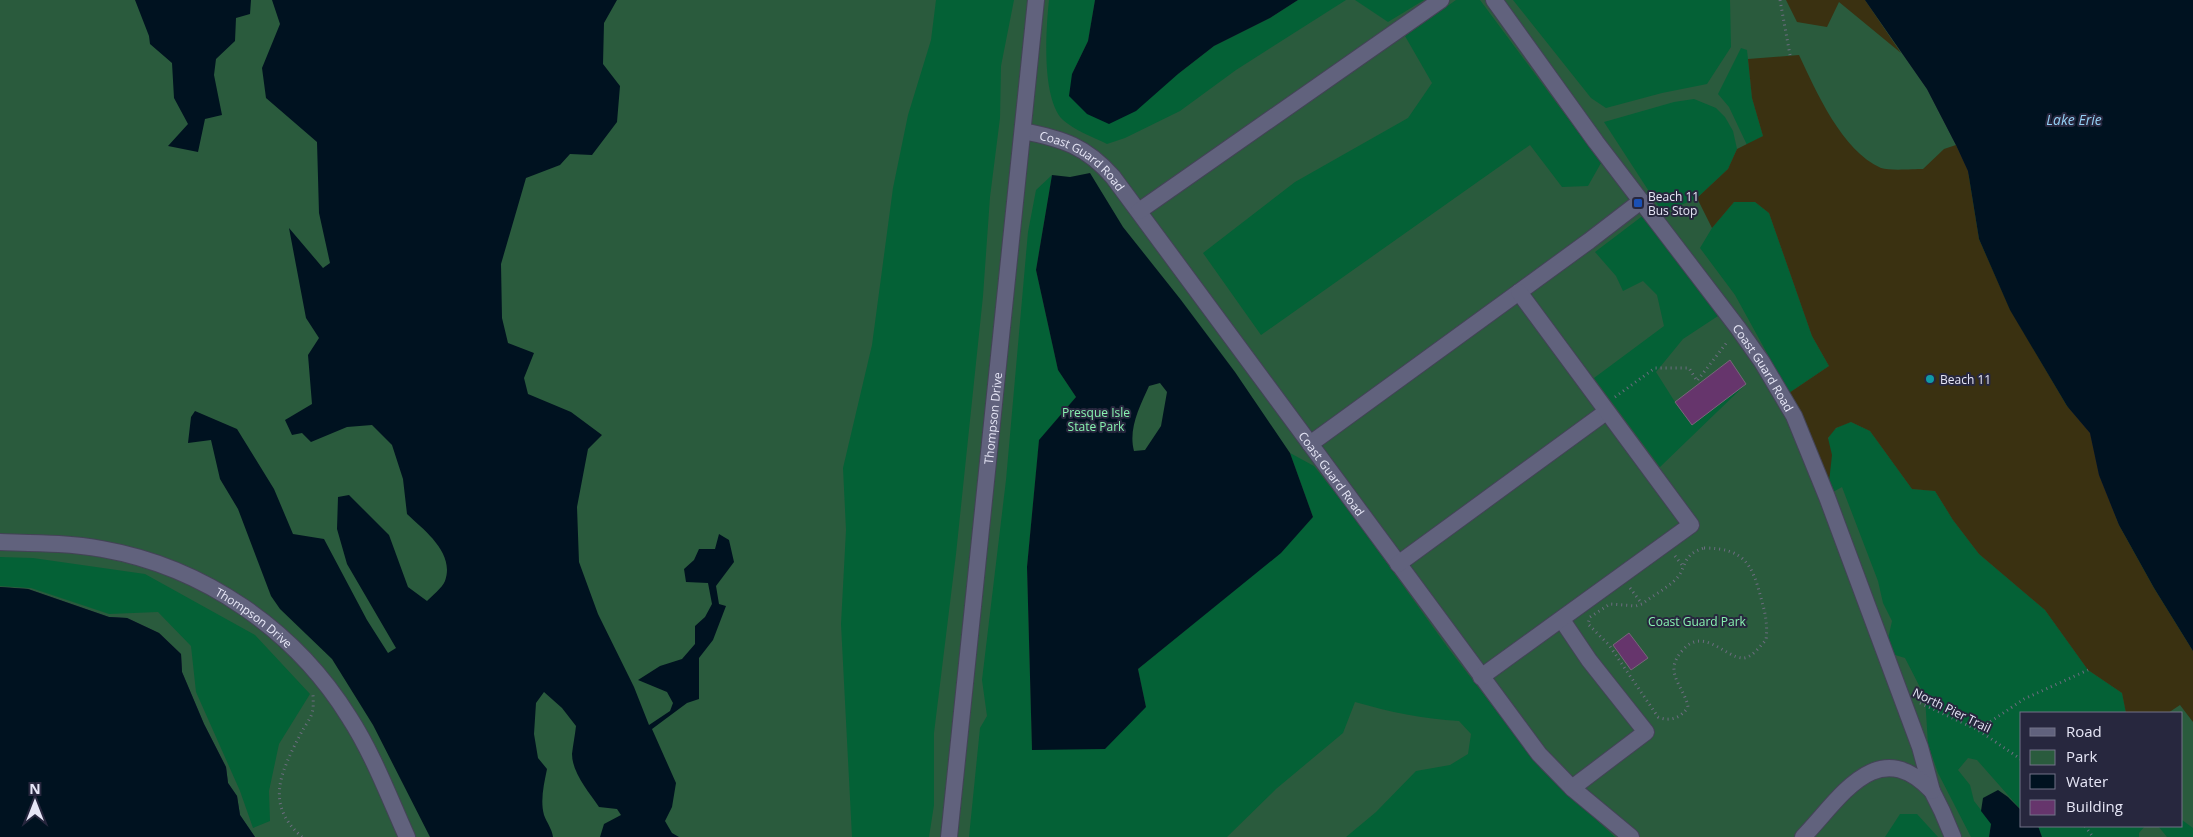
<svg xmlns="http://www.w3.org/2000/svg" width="2193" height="837" font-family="'Open Sans',sans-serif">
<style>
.green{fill:#2a5b3d;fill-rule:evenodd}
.forest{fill:#046136}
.sand{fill:#3a3111}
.water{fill:#001220;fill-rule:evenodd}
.building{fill:#66356c;stroke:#79657b}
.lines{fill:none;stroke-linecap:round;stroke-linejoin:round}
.minor-casing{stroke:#434356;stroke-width:18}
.path{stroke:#6d6d81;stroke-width:3;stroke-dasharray:1 4;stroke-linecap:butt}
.minor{stroke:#61627d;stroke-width:16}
.transit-dot{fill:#1a4fb4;stroke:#27273e;stroke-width:2}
.culture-dot{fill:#0f9aa8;stroke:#27273e;stroke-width:2}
.labels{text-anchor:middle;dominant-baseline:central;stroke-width:4;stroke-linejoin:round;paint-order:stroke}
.street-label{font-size:12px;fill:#e6e6f6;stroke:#27273e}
.poi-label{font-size:12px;fill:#e6e6f6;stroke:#27273e;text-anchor:start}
.park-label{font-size:12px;fill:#88f2b0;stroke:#27273e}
.water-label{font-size:14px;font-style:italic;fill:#94d0f5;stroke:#27273e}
</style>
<rect width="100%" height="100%" fill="#27273e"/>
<path class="green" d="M0,0H1865L1927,89L1956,145L2119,525L2193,651V837H255L240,815L237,796L228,783L226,767L204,724L182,672L181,654L159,633L127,618L109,617L28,589L0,587ZM2022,713H2182V826H2022Z"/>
<g class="forest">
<polygon points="936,0 1014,0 1001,66 1000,118 990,197 983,296 956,554 934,733 934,805 929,837 852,837 841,624 846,530 843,468 872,345 893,188 908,115 931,40"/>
<path d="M1049,0H1095L1088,41L1072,74H1178L1214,46L1270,18L1298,0H1346L1236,70L1180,111L1125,138L1107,144C1093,137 1074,130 1063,120C1041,98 1046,29 1049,0Z"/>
<polygon points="1355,0 1424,0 1388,22"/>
<polygon points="1456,0 1480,0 1601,163 1588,186 1562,187 1530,145 1261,335 1203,253 1295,182 1408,118 1432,83 1405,36"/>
<polygon points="1513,0 1730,0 1731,47 1707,84 1662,93 1606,108 1591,98"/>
<polygon points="1741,48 1747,50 1752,98 1763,136 1747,145 1729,107 1718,94"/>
<polygon points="1694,99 1716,108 1725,117 1733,131 1737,149 1728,169 1697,198 1663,213 1604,122 1674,102"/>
<path d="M1052,175L1036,270L1058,370L1076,397L1039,441L1027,567L1032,750L1146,707L1138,669L1280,553L1313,517L1290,453L1314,466L1350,512L1448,648L1541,769L1615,837H1346L1376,812L1416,771L1450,765L1468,754L1471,734L1459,721C1423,719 1390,712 1355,702L1343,733L1276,789L1227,837H969L980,728L987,716L982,680L1006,480L1028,232L1036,190Z"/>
<polygon points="1734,202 1755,202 1769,213 1812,336 1829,366 1789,393 1735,295 1700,248 1712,228"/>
<polygon points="1645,214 1701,287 1718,316 1683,339 1656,372 1675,402 1692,425 1746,384 1660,467 1594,378 1664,326 1657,295 1643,281 1623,291 1616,276 1595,252"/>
<path d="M1851,422L1870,431L1912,489L1935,491L1953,520L1979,554L2045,610L2088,670L2122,693L2126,713H2022V811L1977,760L1968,758L1958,770L1970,785L1974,801L1991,823L1989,837H1971L1938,773L1928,744L1925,697L1905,658L1892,654L1888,639L1892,621L1883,603L1878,581L1842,487L1833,492C1829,483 1824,446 1829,437C1833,428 1842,425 1851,422Z"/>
<polygon points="0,557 33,558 145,574 255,635 310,694 279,744 269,791 270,821 253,828 240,791 196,692 191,646 158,612 109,614 31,588 0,586"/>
<polygon points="1900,814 1917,814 1938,837 1885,837"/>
<polygon points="2182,820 2193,828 2193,837 2167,837 2158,826 2182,826"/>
<polygon points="2038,826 2145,826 2139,833 2139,837 2042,837"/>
</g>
<g class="sand">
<polygon points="1786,0 1865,0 1901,53 1839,2 1827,27 1797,22"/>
<path d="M1799,55C1816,91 1842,151 1881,168C1890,171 1913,169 1923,169L1944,149L1956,145L1968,171L1979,239L2010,309L2067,406L2090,433L2099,475L2119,525L2154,588L2193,651V722L2180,705L2168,713H2126L2122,693L2088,670L2045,610L1979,554L1953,520L1935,491L1912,489L1870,431L1851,422L1836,428L1828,438L1832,455L1829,482L1789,393L1829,366L1812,336L1769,213L1755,202H1734L1712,228L1697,198L1728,169L1737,149L1763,136L1752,98L1748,59Z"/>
</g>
<g class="water">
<polygon points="135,0 251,0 250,14 236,18 235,41 216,59 214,75 222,115 205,119 198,152 168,146 188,124 174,98 172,63 150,44 149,36"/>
<path d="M272,0H617L604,23L603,64L620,86L617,122L592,155L570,154L560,165L526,178L501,264L502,318L508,343L534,353L524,378L528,394L571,412L602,435L588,449L577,507L579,562L598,614L634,687L649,725L670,711L673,703L667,692L638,680L660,666L682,659L695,644V626L705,617L712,604L708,583L686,582L684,569L694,560L699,549H715L719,534L729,540L734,562L716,586L719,604L726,606L713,640L699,658V699L687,703L652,729L676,783L672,807L665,821L672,833L679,837H600L604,824L621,815L617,809L599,807C589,792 572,773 572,754C573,745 575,735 576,726L562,708L544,692L536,703L534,734L538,758L547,769C544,784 540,800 544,815C547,823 552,829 553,837H430L373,725L332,659L280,609L271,596L238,509L220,479L211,440L188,443L191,417L195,411L237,429L274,489L293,534L324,539L367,620L388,653L396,648L347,564L337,529L338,497L349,495L389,535L408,587L427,601C432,596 442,588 445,581C455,553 425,531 407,514L403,479L392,445L372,425L347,427L311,442L302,433L292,435L285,420L312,404L308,355L319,338L306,318L289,228L323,268L330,263L319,213L317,142L266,98L262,68L280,24Z"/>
<polygon points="1095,0 1298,0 1270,18 1214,46 1178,74 1136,111 1109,124 1087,114 1069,96 1072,74 1088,41"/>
<polygon points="1865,0 2193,0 2193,651 2154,588 2119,525 2099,475 2090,433 2067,406 2010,310 1979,239 1968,171 1956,145 1927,89"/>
<path d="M1090,173L1123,227L1181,300L1235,372L1290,453L1313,517L1281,553L1138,669L1146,707L1105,749L1032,750L1027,567L1039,440L1076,397L1058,370L1036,270L1052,175L1070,177ZM1160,383L1167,392L1161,426L1145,450L1134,451C1128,429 1140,406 1149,386Z"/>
<polygon points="0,587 28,589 109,617 127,618 159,633 181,654 182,672 204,724 226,767 228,783 237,796 240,815 255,837 0,837"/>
<polygon points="1998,790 2008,797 2022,811 2022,826 2038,826 2042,837 1989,837 1991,824 1981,811 1983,798"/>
</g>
<g class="building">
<polygon points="1730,360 1746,384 1692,425 1675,402"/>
<polygon points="1629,633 1648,658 1631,670 1613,645"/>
</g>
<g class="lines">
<defs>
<g id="minor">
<path id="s1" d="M1494,0L1596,142L1738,328L1762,362L1794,416L1827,497L1920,747L1932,791L1942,811L1953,837"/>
<path id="s2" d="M1023,131C1063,139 1086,146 1113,177L1539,754L1572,788L1631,837"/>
<polyline points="1139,211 1441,0"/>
<polyline points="1310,444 1589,241 1641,201"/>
<path id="s3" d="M0,542C34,543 69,543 102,549C204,567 295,630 349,717C373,754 389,797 407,837"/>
<polyline points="1398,564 1606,412"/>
<polyline points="1562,620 1589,660 1646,732 1572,788"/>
<polyline points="1481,677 1691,525 1519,292"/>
<path id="s4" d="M949,837L1036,0"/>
<path d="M1803,837C1840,799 1877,733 1932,791"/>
</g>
</defs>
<use href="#minor" class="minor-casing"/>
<g class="path">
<polyline points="1780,0 1790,55"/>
<polyline points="1615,397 1655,368 1689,368 1697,381 1728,341"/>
<path d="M1704,548C1743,548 1752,563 1761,598C1765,612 1768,624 1766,640C1760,646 1752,658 1743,658C1726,658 1703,626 1683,650C1678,655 1675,660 1674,667C1673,681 1686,693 1688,707C1681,718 1670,722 1658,717L1609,645L1588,624L1590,617L1610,604L1636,606L1642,604C1652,596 1664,590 1674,581C1688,569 1679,556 1704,548Z"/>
<polyline points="1675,556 1682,565"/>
<polyline points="1630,588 1642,604"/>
<polyline points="1920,703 1978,730 2022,760"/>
<polyline points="1978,730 2024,699 2088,670"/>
<polyline points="2085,826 2093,837"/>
<path d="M302,837C264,804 281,772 301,733C304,727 310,720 312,713C314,707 313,699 313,694"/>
</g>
<use href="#minor" class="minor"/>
</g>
<rect class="transit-dot" x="1633" y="198" width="10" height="10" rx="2.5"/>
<circle class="culture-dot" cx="1930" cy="379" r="5"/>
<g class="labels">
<g class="street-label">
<text stroke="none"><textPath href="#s2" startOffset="68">Coast Guard Road</textPath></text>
<text stroke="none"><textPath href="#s1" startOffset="456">Coast Guard Road</textPath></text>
<text stroke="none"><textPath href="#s4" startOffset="421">Thompson Drive</textPath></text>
<text stroke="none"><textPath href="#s2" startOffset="472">Coast Guard Road</textPath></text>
<text stroke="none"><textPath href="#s3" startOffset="271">Thompson Drive</textPath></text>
<text transform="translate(1952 710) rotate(26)">North Pier Trail</text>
</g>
<g class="poi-label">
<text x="1648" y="196">Beach 11<tspan x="1648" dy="14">Bus Stop</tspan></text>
<text x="1940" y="379">Beach 11</text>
</g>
<g class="park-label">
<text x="1096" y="412">Presque Isle<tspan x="1096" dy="14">State Park</tspan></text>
<text x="1697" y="621">Coast Guard Park</text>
</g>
<g class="water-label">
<text x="2074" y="119">Lake Erie</text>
</g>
</g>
<rect x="2020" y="712" width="162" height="115" fill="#27273e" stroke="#737388"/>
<rect x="2030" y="728" width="25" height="8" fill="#61627d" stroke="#737388"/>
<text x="2066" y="737" font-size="15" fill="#e6e6f6">Road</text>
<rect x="2030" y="750" width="25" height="15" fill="#2a5b3d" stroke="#737388"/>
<text x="2066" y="762" font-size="15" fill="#e6e6f6">Park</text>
<rect x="2030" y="774" width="25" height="15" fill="#001220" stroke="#737388"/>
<text x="2066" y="787" font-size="15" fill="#e6e6f6">Water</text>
<rect x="2030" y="800" width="25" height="15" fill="#66356c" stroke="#737388"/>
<text x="2066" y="812" font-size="15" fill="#e6e6f6">Building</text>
<g transform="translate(35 802)" stroke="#27273e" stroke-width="4" paint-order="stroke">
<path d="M0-4L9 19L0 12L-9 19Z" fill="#e6e6f6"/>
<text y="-8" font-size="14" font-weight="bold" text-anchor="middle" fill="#e6e6f6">N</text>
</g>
</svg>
